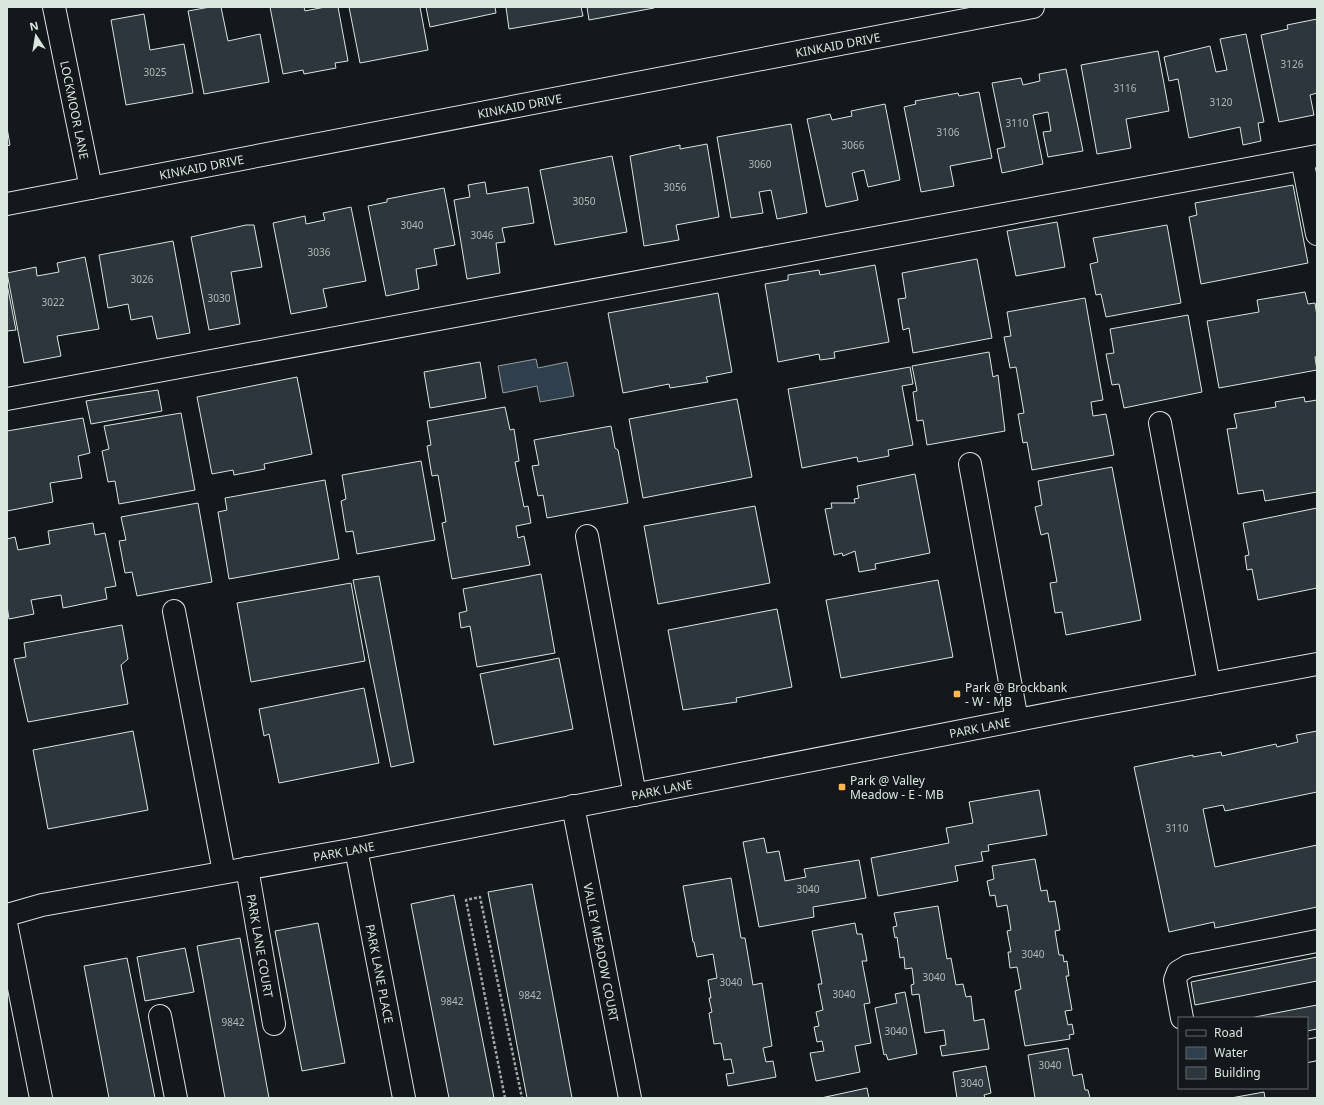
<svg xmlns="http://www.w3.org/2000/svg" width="1324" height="1105" font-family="'Noto Sans',sans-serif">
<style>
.water{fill:#2f3f4d;stroke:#939e99}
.building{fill:#2c363c;stroke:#d8e6dc}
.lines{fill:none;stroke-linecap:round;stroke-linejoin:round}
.minor-casing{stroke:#d8e6dc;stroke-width:24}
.path{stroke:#9da8a2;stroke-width:2.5;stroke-dasharray:3 2;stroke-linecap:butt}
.minor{stroke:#14181c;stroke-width:22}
.poi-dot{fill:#ffb74d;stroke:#14181c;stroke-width:1.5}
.labels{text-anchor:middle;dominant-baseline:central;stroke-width:3;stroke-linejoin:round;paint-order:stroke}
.number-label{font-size:10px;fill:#adbab4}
.street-label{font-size:12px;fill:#d8e6dc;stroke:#14181c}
.poi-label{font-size:12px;fill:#d8e6dc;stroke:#14181c;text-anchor:start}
</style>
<rect width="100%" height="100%" fill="#14181c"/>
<polygon class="water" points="536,359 538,368 567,362 574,396 540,402 537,386 503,393 498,366"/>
<g class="building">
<polygon points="210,7 221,7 228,41 260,34 269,82 204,94 188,11"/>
<polygon points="270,7 304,7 305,11 325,7 338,7 348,61 335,63 336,68 304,74 303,70 283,74"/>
<polygon points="349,7 420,7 428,50 360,63"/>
<polygon points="426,7 495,7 496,13 430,27"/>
<polygon points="506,7 581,7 583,16 509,29"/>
<polygon points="587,7 654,7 654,8 589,20"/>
<polygon points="144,14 150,50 184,44 193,93 126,105 111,20"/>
<polygon points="1317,19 1317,93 1310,95 1314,115 1279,122 1261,35 1288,29 1287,25"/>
<polygon points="1246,34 1264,122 1258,123 1261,141 1243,145 1240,127 1189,138 1178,79 1169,81 1164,57 1210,46 1216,72 1227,70 1220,39"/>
<polygon points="1158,51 1169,111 1126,119 1131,148 1097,154 1081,65"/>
<polygon points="1066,69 1083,151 1048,157 1043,132 1051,131 1048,112 1033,115 1043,164 1002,173 997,149 1005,147 992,83 1021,78 1023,85 1040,81 1039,74"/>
<polygon points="979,92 992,158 950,166 954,186 921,192 904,107 916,104 915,101 958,93 959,96"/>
<polygon points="885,104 900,180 868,187 864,170 852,173 858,200 826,207 807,119 830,114 832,120 852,116 851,111"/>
<polygon points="791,124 807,213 777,219 771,190 759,192 763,213 731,218 717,137"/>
<polygon points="7,128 10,145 7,146"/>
<polygon points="707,144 719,217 676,225 679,240 644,246 630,156 680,145 680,149"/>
<polygon points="612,156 627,232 555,245 540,170"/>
<polygon points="485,182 487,194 528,187 534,223 502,228 505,242 496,243 500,273 467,279 454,200 470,197 468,185"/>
<polygon points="1293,185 1308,263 1201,284 1189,217 1197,215 1195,203"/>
<polygon points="444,188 455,245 434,249 437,265 416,269 419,289 386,296 368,206 387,202 387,199"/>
<polygon points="351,207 366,281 323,289 327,307 291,314 273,223 305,216 306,224 325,220 323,213"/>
<polygon points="1057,222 1065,267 1016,276 1007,231"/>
<polygon points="246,225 254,225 262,267 231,272 240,324 209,330 191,237"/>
<polygon points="1167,225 1181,303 1106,317 1101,294 1096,295 1090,264 1098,262 1093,238"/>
<polygon points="173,241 190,333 157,339 152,316 131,320 128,304 108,308 99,255"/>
<polygon points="85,257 99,329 57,336 61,356 24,363 7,273 36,267 37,276 59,272 57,263"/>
<polygon points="977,259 992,338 913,353 909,328 903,330 898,299 906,298 902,273"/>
<polygon points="875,265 889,342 834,352 835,358 820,360 819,354 778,362 765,284 788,280 788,275 819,270 820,275"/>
<polygon points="7,284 16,330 7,331"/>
<polygon points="1305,292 1308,304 1315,303 1317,316 1317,356 1315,357 1317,370 1219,388 1207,321 1259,312 1257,300"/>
<polygon points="718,293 732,372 706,377 708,382 670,388 669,384 623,393 608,313"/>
<polygon points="1085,298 1103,400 1091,402 1093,416 1106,414 1114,455 1032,470 1027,442 1023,443 1018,414 1024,413 1016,367 1010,368 1004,337 1011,336 1007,312"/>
<polygon points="1188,315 1202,392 1124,408 1119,384 1112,385 1106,354 1114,353 1110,329"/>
<polygon points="989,352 993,377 998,375 1005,431 927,445 923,420 917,421 913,392 917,391 912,366"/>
<polygon points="480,362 486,398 430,408 424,372"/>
<polygon points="910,367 913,384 902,386 913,445 888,450 889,456 858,462 857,457 802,468 788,389"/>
<polygon points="297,377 312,454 264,464 265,469 234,475 233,470 212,474 197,397"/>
<polygon points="158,390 162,411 91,424 86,401"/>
<polygon points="1304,397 1305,402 1317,400 1317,492 1265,501 1263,490 1238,494 1227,429 1237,428 1234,414 1276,407 1275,402"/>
<polygon points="737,399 752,477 643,498 629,419"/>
<polygon points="505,407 510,430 514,429 519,461 515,462 524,507 528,506 531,523 516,526 518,538 524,536 530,565 452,579 442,523 446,522 438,475 432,476 427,446 431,445 427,421"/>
<polygon points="181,413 195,490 119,504 115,481 108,482 102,451 109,449 104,426"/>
<polygon points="83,418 90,453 78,456 82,478 50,483 53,502 7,511 7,431"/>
<polygon points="611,426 615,448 618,450 628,503 547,518 543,495 538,496 532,466 539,465 534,440"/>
<polygon points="421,461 435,540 357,554 353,531 346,532 341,501 346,499 342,475"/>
<polygon points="1112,467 1141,620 1066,635 1062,612 1055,613 1050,583 1057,582 1048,533 1041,535 1035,507 1042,505 1038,481"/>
<polygon points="915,474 930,553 875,564 876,569 859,572 855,551 843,556 842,553 834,555 825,509 832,508 831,503 855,503 854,499 859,498 857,486"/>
<polygon points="325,480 339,559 229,579 218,512 227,510 225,498"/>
<polygon points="198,503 212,582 137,596 132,572 125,573 119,541 126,540 121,517"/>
<polygon points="755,506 770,583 658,604 644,526"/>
<polygon points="1317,508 1317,588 1258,600 1252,569 1247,570 1245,556 1249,555 1243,523"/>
<polygon points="93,523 95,535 105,533 116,586 105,588 107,599 63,608 61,595 31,600 34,614 9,619 7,606 7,539 15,537 18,550 50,544 48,531"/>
<polygon points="541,574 555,653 477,667 470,626 461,628 459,613 467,611 463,589"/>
<polygon points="379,576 414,762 391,767 353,580"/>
<polygon points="938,580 953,657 841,678 826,600"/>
<polygon points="351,583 365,661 251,682 237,603"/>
<polygon points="777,609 792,687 736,698 737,702 683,710 668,630"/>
<polygon points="122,625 128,659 121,665 128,704 28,722 14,659 26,657 24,643"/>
<polygon points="559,658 573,729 494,745 480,674"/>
<polygon points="364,688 379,763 279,783 269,734 264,736 259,709"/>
<polygon points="133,731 148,810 48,829 33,750"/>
<polygon points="1317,731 1317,792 1225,811 1223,805 1203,809 1215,867 1317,845 1317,907 1215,928 1214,922 1169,932 1134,767 1193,755 1193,757 1221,752 1222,756 1276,744 1277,747 1298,742 1296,735"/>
<polygon points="1039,790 1047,835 988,845 989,851 981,852 983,861 955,866 958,881 878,896 871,858 949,843 946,828 973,823 969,802"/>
<polygon points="764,838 767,853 779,851 785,881 806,877 804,869 859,860 866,898 813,907 814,917 759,927 743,842"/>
<polygon points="1035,859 1041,891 1047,890 1049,902 1055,901 1060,930 1055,931 1059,955 1063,955 1064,962 1067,961 1069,976 1066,976 1072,1010 1065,1011 1068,1025 1072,1024 1074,1034 1069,1035 1070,1039 1025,1046 1015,991 1021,989 1017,967 1010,968 1008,952 1011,952 1007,931 1011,930 1007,905 997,907 995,895 990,896 987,881 994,879 992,866"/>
<polygon points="731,878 741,938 745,938 753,985 762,983 772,1046 763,1048 766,1062 773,1061 776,1077 728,1086 726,1074 734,1073 731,1059 724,1060 721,1043 714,1044 709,1013 712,1012 709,998 711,998 708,980 717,978 713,954 697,957 694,942 693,942 683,886"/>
<polygon points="532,884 572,1098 527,1098 488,892"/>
<polygon points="454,895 494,1098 449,1098 411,904"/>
<polygon points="938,906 947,959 951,958 956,985 963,984 966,997 971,996 974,1021 984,1019 989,1049 942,1056 940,1046 946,1045 944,1030 925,1033 919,994 912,995 911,985 914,984 912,968 905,969 904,957 900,958 897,937 895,938 893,927 897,926 894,913"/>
<polygon points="318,923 345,1063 302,1071 275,931"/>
<polygon points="855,923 857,934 862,934 867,961 862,961 870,1003 864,1004 871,1043 855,1046 860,1072 816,1081 810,1053 824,1051 822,1041 817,1042 814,1027 819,1026 816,1012 823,1010 818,984 822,984 812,931"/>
<polygon points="240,938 269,1098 225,1098 197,946"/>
<polygon points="185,948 194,992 145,1001 137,957"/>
<polygon points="1317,957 1317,981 1195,1005 1191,982"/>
<polygon points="127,958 155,1098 109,1098 84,966"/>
<polygon points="905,992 917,1054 888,1060 886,1054 884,1055 875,1008 897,1003 895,994"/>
<polygon points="1317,1005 1317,1029 1307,1031 1307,1018 1250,1018"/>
<polygon points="1068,1048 1073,1076 1082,1074 1085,1090 1088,1090 1090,1098 1035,1098 1028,1055"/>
<polygon points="986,1066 991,1093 984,1095 985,1098 957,1098 953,1072"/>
<polygon points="867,1088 869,1098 821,1098"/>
<polygon points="1264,1092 1265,1098 1231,1098"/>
</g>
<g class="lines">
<defs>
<g id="minor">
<path id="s1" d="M54,7L91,188"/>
<polyline points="1302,159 1317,234"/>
<path id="s2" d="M7,204L1033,7"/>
<polyline points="7,399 1317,156"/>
<polyline points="1160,423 1209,684"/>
<polyline points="970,464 1017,720"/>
<polyline points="587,536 635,795"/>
<polyline points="174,611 224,872"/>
<path id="s3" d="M573,806L630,1098"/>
<path id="s4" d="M356,849L404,1098"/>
<path id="s5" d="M247,868L274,1024"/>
<path id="s6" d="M7,915L42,905L356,849L1069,710L1317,664"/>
<polyline points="7,928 41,1098"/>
<polyline points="160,1016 176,1098"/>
<polyline points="1182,1018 1175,980 1178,972 1188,966 1317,941"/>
<polyline points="1307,1051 1317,1049"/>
</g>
</defs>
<use href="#minor" class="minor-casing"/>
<polyline class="path" points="505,1098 466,900 480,897 522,1098"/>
<use href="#minor" class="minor"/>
</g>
<g class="poi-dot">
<rect x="953" y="690" width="8" height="8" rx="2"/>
<rect x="838" y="783" width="8" height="8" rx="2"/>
</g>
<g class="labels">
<g class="number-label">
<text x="1292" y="64">3126</text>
<text x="155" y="72">3025</text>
<text x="1125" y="88">3116</text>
<text x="1221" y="102">3120</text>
<text x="1017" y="123">3110</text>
<text x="948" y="132">3106</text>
<text x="853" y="145">3066</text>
<text x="760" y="164">3060</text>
<text x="675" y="187">3056</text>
<text x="584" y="201">3050</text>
<text x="412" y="225">3040</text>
<text x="482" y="235">3046</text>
<text x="319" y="252">3036</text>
<text x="142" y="279">3026</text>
<text x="219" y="298">3030</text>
<text x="53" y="302">3022</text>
<text x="1177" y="828">3110</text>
<text x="808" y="889">3040</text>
<text x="1033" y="954">3040</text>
<text x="934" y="977">3040</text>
<text x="731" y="982">3040</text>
<text x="844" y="994">3040</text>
<text x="530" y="995">9842</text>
<text x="452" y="1001">9842</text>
<text x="233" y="1022">9842</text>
<text x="896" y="1031">3040</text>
<text x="1050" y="1065">3040</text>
<text x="972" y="1083">3040</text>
</g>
<g class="street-label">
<text stroke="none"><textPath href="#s2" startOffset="846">KINKAID DRIVE</textPath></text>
<text stroke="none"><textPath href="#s2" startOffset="522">KINKAID DRIVE</textPath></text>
<text stroke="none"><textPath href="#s1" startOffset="105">LOCKMOOR LANE</textPath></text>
<text stroke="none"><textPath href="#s2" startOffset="198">KINKAID DRIVE</textPath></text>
<text stroke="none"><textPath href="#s6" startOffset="991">PARK LANE</textPath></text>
<text stroke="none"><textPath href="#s6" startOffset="667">PARK LANE</textPath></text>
<text stroke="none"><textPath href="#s6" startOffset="343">PARK LANE</textPath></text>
<text stroke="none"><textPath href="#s5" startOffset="79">PARK LANE COURT</textPath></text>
<text stroke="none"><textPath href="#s3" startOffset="149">VALLEY MEADOW COURT</textPath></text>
<text stroke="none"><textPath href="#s4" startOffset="127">PARK LANE PLACE</textPath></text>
</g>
<g class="poi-label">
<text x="965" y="687">Park @ Brockbank<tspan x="965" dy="14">- W - MB</tspan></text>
<text x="850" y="780">Park @ Valley<tspan x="850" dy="14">Meadow - E - MB</tspan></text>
</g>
</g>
<rect width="1324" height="1105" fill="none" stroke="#d8e6dc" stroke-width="16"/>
<rect x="1178" y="1017" width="130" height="72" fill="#14181c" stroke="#626a69"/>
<rect x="1186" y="1030" width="20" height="6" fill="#14181c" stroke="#626a69"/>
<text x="1214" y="1037" font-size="12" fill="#d8e6dc">Road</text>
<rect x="1186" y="1047" width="20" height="12" fill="#2f3f4d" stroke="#626a69"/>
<text x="1214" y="1057" font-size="12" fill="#d8e6dc">Water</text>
<rect x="1186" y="1067" width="20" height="12" fill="#2c363c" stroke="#626a69"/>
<text x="1214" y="1077" font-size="12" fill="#d8e6dc">Building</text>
<g transform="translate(36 36) rotate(348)" stroke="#14181c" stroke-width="3" paint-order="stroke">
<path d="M0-3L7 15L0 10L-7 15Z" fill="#d8e6dc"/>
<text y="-6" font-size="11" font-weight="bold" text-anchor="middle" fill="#d8e6dc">N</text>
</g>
</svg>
